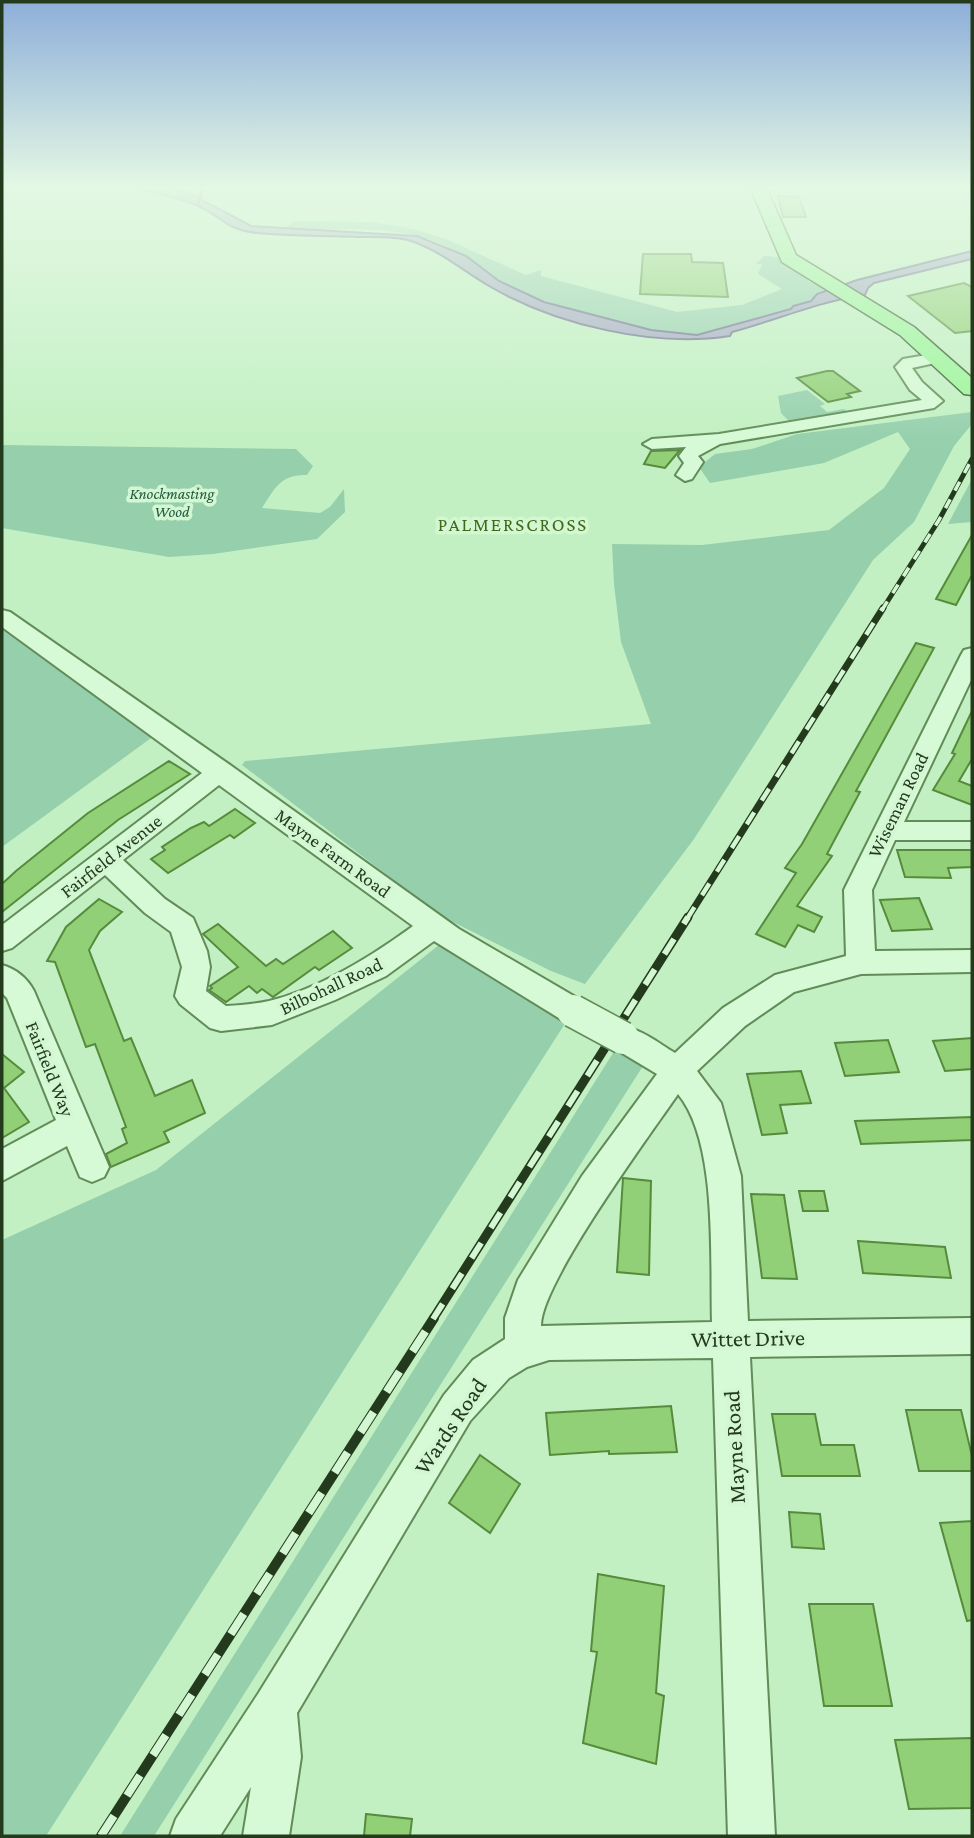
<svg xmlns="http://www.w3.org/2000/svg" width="974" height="1838" font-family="'Crimson Pro',serif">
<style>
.green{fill:#95cfac}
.water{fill:#a4a5c2;stroke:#6c6b91;stroke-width:2}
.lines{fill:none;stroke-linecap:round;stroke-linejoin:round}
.stream{stroke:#6c6b91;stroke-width:3.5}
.building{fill:#91d076;stroke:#568b3d;stroke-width:2}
.minor-casing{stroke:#618b58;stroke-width:4}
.major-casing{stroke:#37582c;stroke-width:3}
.minor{fill:#d6fad5;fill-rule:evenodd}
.major{fill:#9af598;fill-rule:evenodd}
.rail-far3-casing{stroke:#243a1d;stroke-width:5}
.rail-far2-casing{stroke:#243a1d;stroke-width:7}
.rail-far1-casing{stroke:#243a1d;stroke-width:9}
.rail-casing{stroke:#243a1d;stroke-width:10}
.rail-far3{stroke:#d2f7d2;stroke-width:3.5;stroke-dasharray:10;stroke-linecap:butt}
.rail-far2{stroke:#d2f7d2;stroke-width:4.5;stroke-dasharray:14;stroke-linecap:butt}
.rail-far1{stroke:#d2f7d2;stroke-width:6;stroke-dasharray:18;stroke-linecap:butt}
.rail{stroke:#d2f7d2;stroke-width:8;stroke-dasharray:24;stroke-linecap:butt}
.minor-bridge-casing{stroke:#618b58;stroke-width:35;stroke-linecap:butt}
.minor-bridge{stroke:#d6fad5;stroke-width:32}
.labels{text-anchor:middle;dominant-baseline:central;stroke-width:7;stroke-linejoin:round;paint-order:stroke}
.far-park-label{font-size:16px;font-style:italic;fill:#22573f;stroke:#d2f7d2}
.far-quarter-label{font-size:19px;letter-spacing:2px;fill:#42691a;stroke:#d2f7d2}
.street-label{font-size:19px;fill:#243a1d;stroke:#d2f7d2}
.near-street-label{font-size:23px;fill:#243a1d;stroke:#d2f7d2}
</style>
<rect width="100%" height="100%" fill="#c2f0c2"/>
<g class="green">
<path d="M293,221L372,222L414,229L448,240L526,275L541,270V276L677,312L742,305L782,289L758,274L762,264H756L764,256L788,258L805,269L808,281L830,290C815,295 810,302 793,306L792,309C773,314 754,319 735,324C723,328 713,333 700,335C654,340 543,304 501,282C477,270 460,250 434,241C389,224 333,231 286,229Z"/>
<polygon points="807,390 825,404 820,406 827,412 844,409 850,414 791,423 781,413 778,396"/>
<polygon points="972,412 972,424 954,446 914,522 873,560 694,839 585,984 551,971 441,916 242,765 245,761 651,724 621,642 614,584 612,544 702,545 829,530 884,488 910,449 898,432 824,463 710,483 699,467 715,454 752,449 797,434"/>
<path d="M2,445L296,449L313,466L307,475C281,474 275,488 262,508L320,513L330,507L344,489L345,512L317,539L213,554L169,557L2,528Z"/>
<polygon points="972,479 972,522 948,524"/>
<polygon points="2,620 162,730 2,847"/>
<polygon points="449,937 573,1011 46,1836 2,1836 2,1240 156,1170"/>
<polygon points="620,1042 648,1058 154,1836 120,1836"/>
</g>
<path class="water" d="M133,187H165L189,193L251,226L417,236L466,256L499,281L544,302L651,330L697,335L791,309L793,306L811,301L817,294L857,280L972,251V259L874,283L868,288L865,295C820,301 777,320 732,332L730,336C654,348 556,325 489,286C463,271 441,251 411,241C395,236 375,237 358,237C325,236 290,236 257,233C224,229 224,218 200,207C180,197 154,194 133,187Z"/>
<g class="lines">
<polyline class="stream" points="198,187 202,189 198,203"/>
</g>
<g class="building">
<polygon points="778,196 799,197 806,217 783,217"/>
<polygon points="643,254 691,254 692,262 723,263 728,297 640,294"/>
<polygon points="964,283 972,287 972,331 955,333 908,296"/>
<polygon points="827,371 833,371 860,391 847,394 851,397 828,402 797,378"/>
<polygon points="680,450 665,468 644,464 651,451"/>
<polygon points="972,535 972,575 956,605 936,599"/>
<polygon points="916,643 934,648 856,791 860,792 827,854 832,856 797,906 822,917 814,932 798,925 785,947 756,934 796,873 785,868 802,844"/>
<polygon points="972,711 972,759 959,781 972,786 972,805 933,790 955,754 952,753"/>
<polygon points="169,761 190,774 118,820 2,912 2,884 16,871 88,813"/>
<polygon points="235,809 255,823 234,838 230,835 168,873 151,859 165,850 162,847 191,828 204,822 209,826"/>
<polygon points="897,850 972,850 972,867 948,868 951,878 905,877"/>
<polygon points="919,898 932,929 892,931 880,900"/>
<polygon points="99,899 122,912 100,931 89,950 124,1041 131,1038 155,1096 192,1080 205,1113 164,1132 169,1142 111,1167 106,1154 127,1143 122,1129 126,1127 95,1044 86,1047 55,962 47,961 66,927"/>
<polygon points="218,924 266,966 276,959 283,964 333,931 352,948 319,970 315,967 273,997 262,989 257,993 249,986 226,1002 209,990 212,988 210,986 238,967 203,934"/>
<polygon points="972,1038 972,1069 945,1071 933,1041"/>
<polygon points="888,1040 899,1072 845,1076 835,1043"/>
<polygon points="2,1054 24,1072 4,1088 29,1122 2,1138"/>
<polygon points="801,1071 811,1103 780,1105 787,1133 762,1135 747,1074"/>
<polygon points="972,1117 972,1140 861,1144 855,1121"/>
<polygon points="623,1178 651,1181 649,1275 617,1272"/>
<polygon points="799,1191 824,1191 828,1211 803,1211"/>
<polygon points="751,1194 784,1195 797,1279 762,1278"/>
<polygon points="858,1241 945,1247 951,1278 863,1273"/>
<polygon points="671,1406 677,1452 609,1454 609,1451 550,1455 546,1413"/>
<polygon points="906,1410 961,1410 972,1456 972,1471 919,1471"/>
<polygon points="772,1414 815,1414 821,1445 854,1445 860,1476 782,1476"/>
<polygon points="480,1455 520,1484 490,1533 449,1503"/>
<polygon points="789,1512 820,1514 824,1549 792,1547"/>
<polygon points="972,1521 972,1620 967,1621 940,1523"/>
<polygon points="598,1574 664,1586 656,1693 664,1696 656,1764 583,1743 597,1652 591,1651"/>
<polygon points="809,1604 873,1604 892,1706 824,1706"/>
<polygon points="972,1738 972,1808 909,1809 895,1740"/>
<polygon points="366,1814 412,1819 410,1836 364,1836"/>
</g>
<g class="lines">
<defs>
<g id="minor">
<polygon points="938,353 946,358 944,361 912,368 922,382 943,401 934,408 720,444 698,456 703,462 692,479 685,481 676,475 684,463 679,456 686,447 652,449 643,444 652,439 719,434 922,400 910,390 895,367 903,359"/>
<path d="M2,610L10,612L230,765L459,929L584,1002L588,1011L584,1020L573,1023L562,1020L434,941L386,976L335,1000L272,1025L221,1031L210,1028L180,1004L175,996L182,967L171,932L145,913L105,875L12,948L2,951V925L202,773L2,627ZM219,785L413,926C372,956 319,989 269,1001C255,1004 240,1005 226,1006L206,991L210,967L207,951L193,918L165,899L123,860Z"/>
<path d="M972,648V678L904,822H972V840H895L872,890L875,951L972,950V972L861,974L794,992L745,1026L697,1071L721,1103L741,1176L748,1321L972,1318V1354L750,1357L775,1836H728L713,1358L549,1360L527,1367L509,1378L470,1421L297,1713L301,1757L289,1836H243L251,1787L220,1836H170L176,1819L258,1694L444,1395L473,1360L505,1339V1318L518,1280L582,1176L657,1074L612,1047L608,1038L612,1029C634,1022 656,1042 675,1053L723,1008L775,975L846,956L844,890L961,655L964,650ZM678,1094C718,1142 710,1259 712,1322L541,1326C540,1284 650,1135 678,1094Z"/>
<path d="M2,965C16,969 27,978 34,991L109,1167L104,1177L92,1182L80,1177L67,1146L2,1181V1149L56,1120L7,998L2,993Z"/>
</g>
<polygon id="major" points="750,187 766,187 796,255 914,327 972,378 972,395 964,394 900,335 782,262"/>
</defs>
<use href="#minor" class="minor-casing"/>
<use href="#major" class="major-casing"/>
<use href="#minor" class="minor"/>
<use href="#major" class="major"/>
<defs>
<polyline id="rail-far3" points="882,610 939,520 972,459"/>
<polyline id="rail-far2" points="687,919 883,608"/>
<polyline id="rail-far1" points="433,1319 688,917"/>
<polyline id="rail" points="101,1836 434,1318"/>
</defs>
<use href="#rail-far3" class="rail-far3-casing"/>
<use href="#rail-far2" class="rail-far2-casing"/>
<use href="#rail-far1" class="rail-far1-casing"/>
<use href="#rail" class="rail-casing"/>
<use href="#rail-far3" class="rail-far3"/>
<use href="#rail-far2" class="rail-far2"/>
<use href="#rail-far1" class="rail-far1"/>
<use href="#rail" class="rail"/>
<defs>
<polyline id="minor-bridge" points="573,1011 623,1038"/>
</defs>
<use href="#minor-bridge" class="minor-bridge-casing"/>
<use href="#minor-bridge" class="minor-bridge"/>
</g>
<linearGradient id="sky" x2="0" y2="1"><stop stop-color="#8daed9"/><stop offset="0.42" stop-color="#e4f8e4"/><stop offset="1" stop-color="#e4f8e4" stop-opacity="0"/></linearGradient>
<rect width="974" height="445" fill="url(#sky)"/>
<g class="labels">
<g class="far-park-label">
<text x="172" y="493">Knockmasting<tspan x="172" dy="18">Wood</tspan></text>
</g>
<g class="far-quarter-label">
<text x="513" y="524">PALMERSCROSS</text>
</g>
<g class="street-label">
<text transform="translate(898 805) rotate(-64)">Wiseman Road</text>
<text transform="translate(333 853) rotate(36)">Mayne Farm Road</text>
<text transform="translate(111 856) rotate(-38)">Fairfield Avenue</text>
<text transform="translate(331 986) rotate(-25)">Bilbohall Road</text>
<text transform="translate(50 1069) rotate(68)">Fairfield Way</text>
</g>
<g class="near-street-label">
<text transform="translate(748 1338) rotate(-1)">Wittet Drive</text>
<text transform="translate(450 1426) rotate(-56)">Wards Road</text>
<text transform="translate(734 1447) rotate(-93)">Mayne Road</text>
</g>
</g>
<rect width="974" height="1838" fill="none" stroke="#243a1d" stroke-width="7"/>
</svg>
